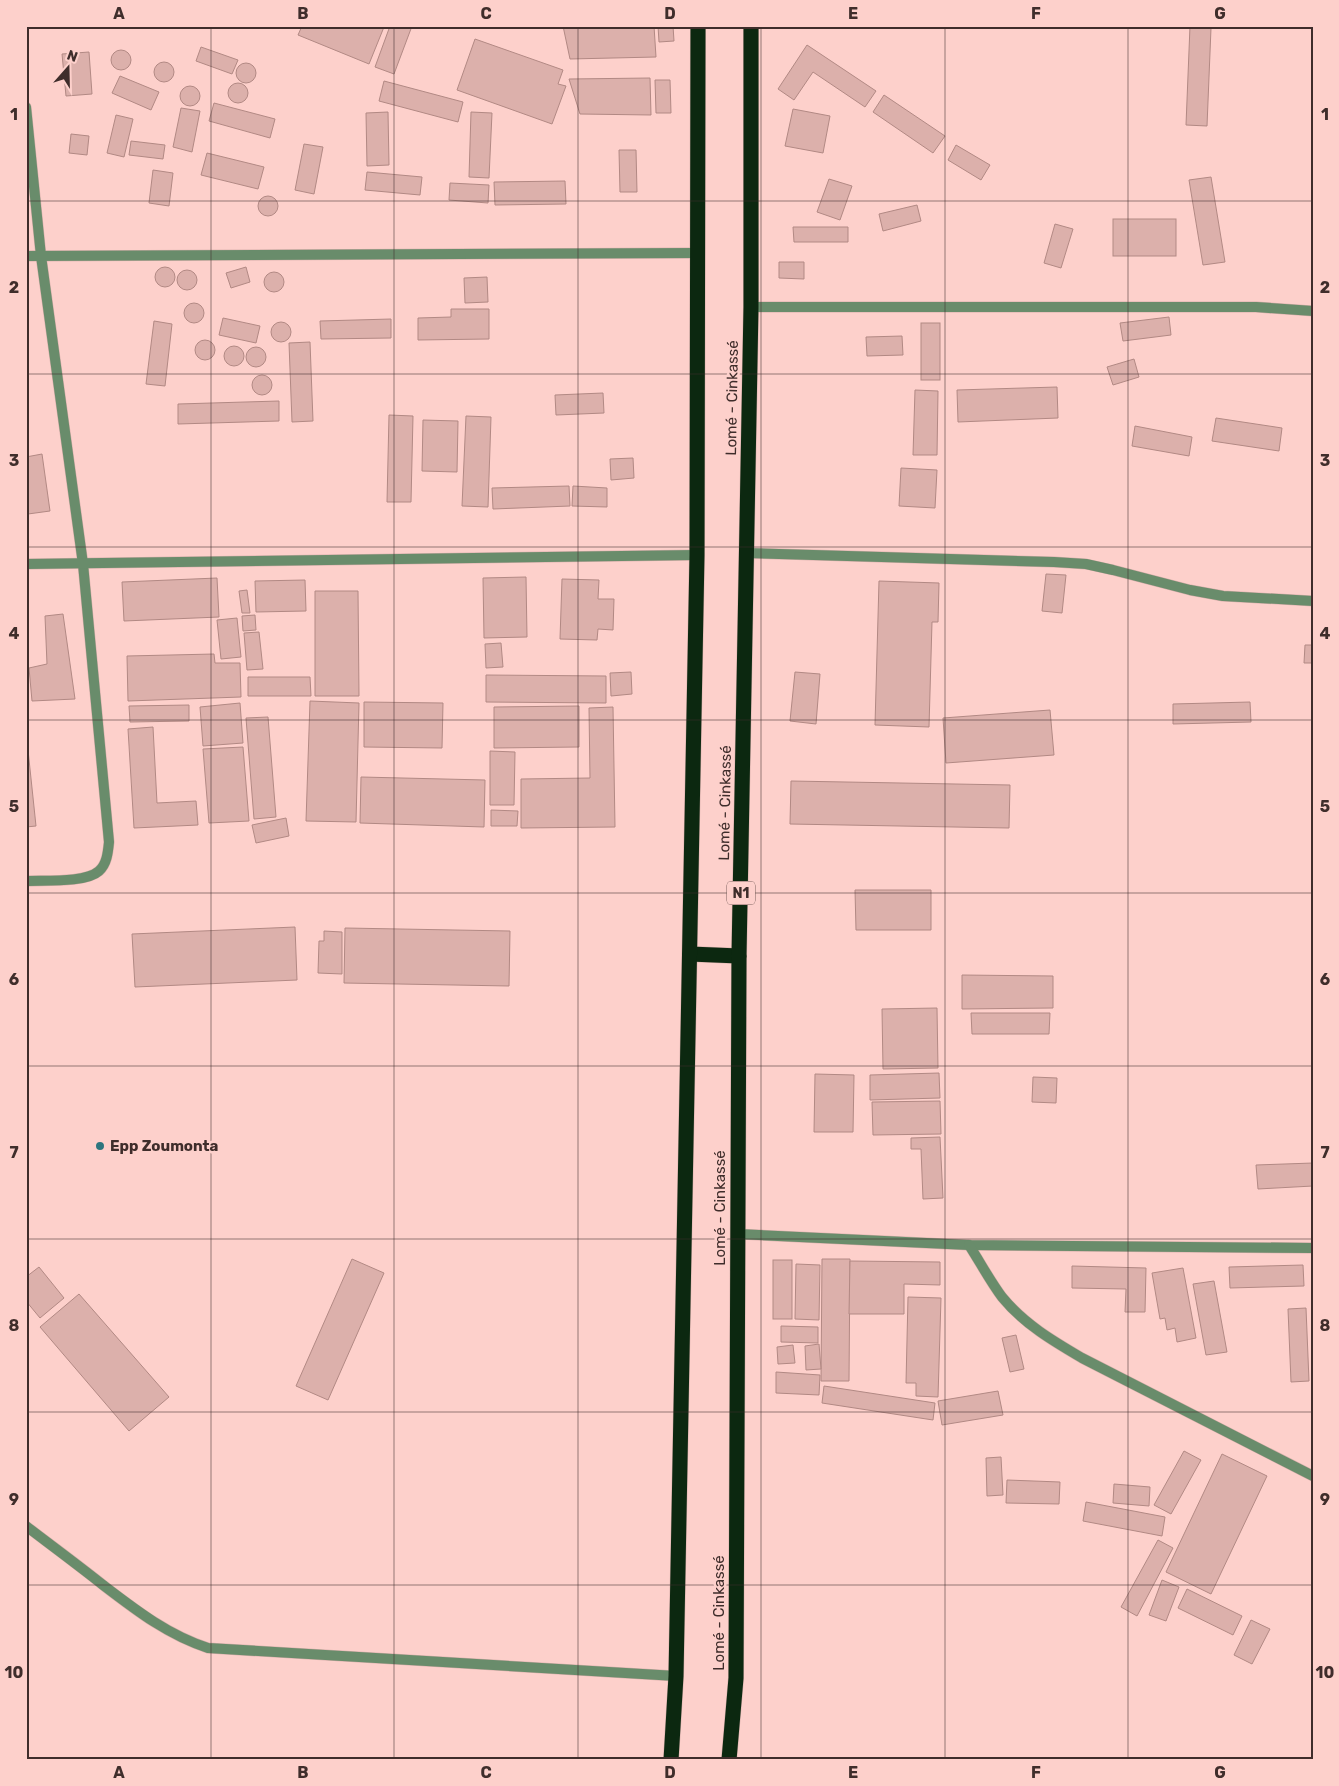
<svg xmlns="http://www.w3.org/2000/svg" width="1339" height="1786" font-family="Rubik,sans-serif">
<style>
.building{fill:#dcb0ab;stroke:#b28984}
.lines{fill:none;stroke-linecap:round;stroke-linejoin:round}
.street-casing{stroke:#d7afab;stroke-width:11}
.highway-casing{stroke:#d7afab;stroke-width:16}
.street{stroke:#698c6b;stroke-width:10}
.highway{stroke:#0c2810;stroke-width:15}
.grid{fill:none;stroke:#3f2d2b;stroke-width:1;stroke-opacity:0.55}
.poi-dot{fill:#2d757e;stroke:#fdd0cb;stroke-width:2}
.labels{text-anchor:middle;dominant-baseline:central;stroke-width:5;stroke-linejoin:round;paint-order:stroke}
.shield{fill:#fdd0cb;stroke:#785e5b;stroke-width:1}
.shield-label{font-size:14px;font-weight:bold;fill:#3f2d2b}
.street-label{font-size:15px;fill:#3f2d2b;stroke:#fdd0cb}
.poi-label{font-size:15px;font-weight:bold;fill:#3f2d2b;stroke:#fdd0cb;text-anchor:start}
.neatline{fill:none;stroke:#3f2d2b;stroke-width:2}
.grid-label{font-size:16px;text-anchor:middle;font-weight:bold;fill:#3f2d2b}
</style>
<rect width="100%" height="100%" fill="#fdd0cb"/>
<g class="building">
<polygon points="302,26 382,26 384,27 369,64 298,35"/>
<polygon points="390,26 412,26 394,74 375,67"/>
<polygon points="563,26 654,26 656,57 570,59"/>
<polygon points="658,26 673,26 674,41 659,42"/>
<polygon points="1190,26 1211,28 1207,126 1186,125"/>
<polygon points="475,39 563,70 558,84 566,86 552,124 457,90"/>
<polygon points="807,45 876,91 865,107 813,72 794,100 778,89"/>
<polygon points="201,47 238,60 232,74 196,61"/>
<circle cx="121" cy="60" r="10"/>
<polygon points="89,52 92,94 66,96 62,54"/>
<circle cx="164" cy="72" r="10"/>
<circle cx="246" cy="73" r="10"/>
<polygon points="120,76 159,92 151,110 112,93"/>
<polygon points="650,78 651,115 580,114 569,79"/>
<polygon points="655,80 670,80 671,113 656,113"/>
<polygon points="384,81 463,102 458,122 379,101"/>
<circle cx="238" cy="93" r="10"/>
<circle cx="190" cy="96" r="10"/>
<polygon points="884,95 945,136 933,153 873,112"/>
<polygon points="214,103 275,119 270,138 209,121"/>
<polygon points="181,108 200,111 192,152 173,147"/>
<polygon points="793,109 830,116 823,153 785,146"/>
<polygon points="388,112 389,165 367,166 366,113"/>
<polygon points="471,112 492,113 489,178 469,177"/>
<polygon points="116,115 133,119 124,157 107,153"/>
<polygon points="71,134 89,136 87,155 69,153"/>
<polygon points="131,141 165,145 163,159 129,155"/>
<polygon points="304,144 323,147 314,194 295,190"/>
<polygon points="956,145 990,165 981,180 948,160"/>
<polygon points="619,150 636,150 637,192 620,192"/>
<polygon points="207,153 264,167 258,189 201,175"/>
<polygon points="153,170 173,173 169,206 149,203"/>
<polygon points="367,172 422,177 420,195 365,190"/>
<polygon points="1211,177 1225,262 1203,265 1189,180"/>
<polygon points="829,179 852,186 840,220 817,212"/>
<polygon points="565,181 566,204 495,205 494,182"/>
<polygon points="450,183 489,185 488,203 449,200"/>
<circle cx="268" cy="206" r="10"/>
<polygon points="917,205 921,221 883,231 879,214"/>
<rect x="1113" y="219" width="63" height="37"/>
<polygon points="1055,224 1073,229 1061,268 1044,263"/>
<polygon points="793,227 848,227 848,242 794,242"/>
<polygon points="779,262 804,262 804,279 779,278"/>
<polygon points="246,267 250,282 231,288 226,273"/>
<circle cx="165" cy="277" r="10"/>
<circle cx="187" cy="280" r="10"/>
<circle cx="274" cy="282" r="10"/>
<polygon points="487,277 488,302 465,303 464,278"/>
<circle cx="194" cy="313" r="10"/>
<polygon points="451,309 489,309 489,339 418,340 418,318 451,317"/>
<polygon points="1169,317 1171,335 1123,341 1120,323"/>
<polygon points="223,318 260,326 256,343 219,335"/>
<polygon points="391,319 391,338 321,339 320,321"/>
<polygon points="154,321 172,324 165,386 146,384"/>
<circle cx="281" cy="332" r="10"/>
<rect x="921" y="323" width="19" height="57"/>
<polygon points="902,336 903,355 867,356 866,337"/>
<circle cx="205" cy="350" r="10"/>
<polygon points="310,342 313,421 292,422 289,343"/>
<circle cx="234" cy="356" r="10"/>
<circle cx="256" cy="357" r="10"/>
<polygon points="1134,359 1139,377 1113,385 1107,367"/>
<circle cx="262" cy="385" r="10"/>
<polygon points="1057,387 1058,418 958,422 957,390"/>
<polygon points="915,390 938,391 937,455 913,455"/>
<polygon points="603,393 604,413 556,415 555,395"/>
<polygon points="279,401 279,421 178,424 178,404"/>
<polygon points="389,415 413,416 411,502 387,502"/>
<polygon points="466,416 491,417 488,507 462,506"/>
<polygon points="1216,418 1282,428 1279,451 1212,441"/>
<polygon points="423,420 458,421 457,472 422,471"/>
<polygon points="1135,426 1192,437 1189,456 1132,446"/>
<polygon points="42,454 50,511 28,514 26,501 26,457"/>
<polygon points="633,458 634,478 611,480 610,459"/>
<polygon points="901,468 937,470 935,508 899,506"/>
<polygon points="569,486 570,506 493,509 492,488"/>
<polygon points="573,486 607,488 607,507 572,506"/>
<polygon points="1046,574 1066,575 1062,613 1042,611"/>
<polygon points="526,577 527,637 484,638 483,578"/>
<polygon points="217,578 219,617 124,621 122,582"/>
<polygon points="562,579 599,580 598,599 614,599 613,630 598,629 597,640 560,639"/>
<polygon points="305,580 306,611 256,612 255,581"/>
<polygon points="879,581 939,583 938,622 932,622 929,727 875,725"/>
<polygon points="247,590 250,613 242,613 239,591"/>
<polygon points="315,591 358,591 359,696 315,696"/>
<polygon points="63,614 75,699 32,701 29,668 47,664 45,616"/>
<polygon points="255,615 256,630 243,631 242,616"/>
<polygon points="237,618 241,657 221,659 217,620"/>
<polygon points="259,632 263,669 247,670 244,633"/>
<polygon points="501,643 503,667 486,668 485,644"/>
<polygon points="1305,645 1313,645 1313,663 1304,663"/>
<polygon points="214,654 215,663 240,663 241,697 128,701 127,656"/>
<polygon points="631,672 632,694 611,696 610,673"/>
<polygon points="795,672 820,674 816,724 790,721"/>
<polygon points="486,675 606,676 606,703 486,702"/>
<polygon points="248,677 310,677 311,696 248,696"/>
<polygon points="310,701 359,703 356,822 306,821"/>
<polygon points="364,702 443,703 442,748 364,747"/>
<polygon points="1250,702 1251,722 1173,724 1173,704"/>
<polygon points="240,703 243,743 203,746 200,707"/>
<polygon points="189,705 189,721 130,722 129,706"/>
<polygon points="579,706 579,747 494,748 494,707"/>
<polygon points="613,707 615,827 521,828 521,779 590,778 589,708"/>
<polygon points="1050,710 1054,755 946,763 943,718"/>
<polygon points="268,717 276,817 254,819 246,718"/>
<polygon points="153,727 157,803 196,801 198,825 134,828 128,729"/>
<polygon points="26,731 36,826 26,827"/>
<polygon points="243,747 249,821 209,823 203,749"/>
<polygon points="490,751 515,752 514,805 490,805"/>
<polygon points="361,777 485,780 484,827 360,823"/>
<polygon points="791,781 1010,785 1009,828 790,824"/>
<polygon points="491,810 518,811 517,826 491,826"/>
<polygon points="286,818 289,836 256,843 252,825"/>
<polygon points="855,890 931,890 931,930 856,930"/>
<polygon points="295,927 297,980 135,987 132,934"/>
<polygon points="345,928 510,931 509,986 344,983"/>
<polygon points="324,931 342,932 342,974 318,973 319,941 324,941"/>
<polygon points="962,975 1053,976 1053,1008 962,1009"/>
<polygon points="937,1008 938,1068 883,1069 882,1009"/>
<polygon points="971,1013 1050,1013 1049,1034 972,1034"/>
<polygon points="939,1073 940,1098 870,1100 870,1075"/>
<polygon points="815,1074 854,1075 853,1132 814,1132"/>
<polygon points="1033,1077 1057,1078 1056,1103 1032,1102"/>
<polygon points="940,1101 941,1134 873,1135 872,1102"/>
<polygon points="940,1137 943,1198 923,1199 921,1149 911,1149 911,1138"/>
<polygon points="1313,1163 1313,1186 1258,1189 1256,1165"/>
<polygon points="352,1259 384,1273 328,1400 296,1386"/>
<polygon points="822,1259 850,1259 849,1381 821,1381"/>
<rect x="773" y="1260" width="19" height="59"/>
<polygon points="850,1261 940,1262 940,1285 904,1284 904,1314 849,1314"/>
<polygon points="796,1264 820,1265 819,1320 795,1319"/>
<polygon points="1303,1265 1304,1286 1230,1288 1229,1267"/>
<polygon points="1072,1266 1146,1268 1145,1312 1125,1312 1126,1289 1072,1288"/>
<polygon points="39,1267 64,1298 40,1318 26,1301 26,1277"/>
<polygon points="1183,1268 1196,1338 1177,1342 1175,1328 1167,1330 1165,1318 1160,1319 1152,1273"/>
<polygon points="1214,1281 1227,1352 1206,1355 1193,1284"/>
<polygon points="79,1294 169,1397 129,1431 40,1327"/>
<polygon points="908,1297 941,1298 938,1397 916,1396 916,1383 906,1383"/>
<polygon points="1306,1308 1309,1381 1291,1382 1288,1309"/>
<polygon points="781,1326 818,1327 818,1343 781,1342"/>
<polygon points="1016,1335 1024,1369 1010,1372 1002,1338"/>
<polygon points="819,1344 821,1369 806,1370 805,1346"/>
<polygon points="793,1345 795,1363 778,1364 777,1347"/>
<polygon points="776,1372 820,1375 819,1395 776,1393"/>
<polygon points="824,1386 935,1403 933,1420 822,1403"/>
<polygon points="998,1391 1003,1415 942,1425 938,1401"/>
<polygon points="1184,1451 1201,1460 1171,1514 1154,1505"/>
<polygon points="1222,1454 1267,1476 1211,1594 1166,1572"/>
<polygon points="1001,1457 1003,1495 987,1496 986,1458"/>
<polygon points="1007,1480 1060,1482 1059,1504 1006,1503"/>
<polygon points="1114,1484 1150,1487 1149,1506 1113,1503"/>
<polygon points="1086,1502 1165,1517 1162,1536 1083,1521"/>
<polygon points="1158,1540 1173,1548 1137,1616 1121,1607"/>
<polygon points="1162,1580 1179,1587 1166,1621 1149,1615"/>
<polygon points="1187,1589 1242,1616 1233,1635 1178,1608"/>
<polygon points="1251,1620 1270,1629 1252,1664 1234,1655"/>
</g>
<g class="lines">
<defs>
<g id="street">
<path d="M26,107L41,256L83,564L109,842C108,852 107,864 99,871C86,883 44,880 26,881"/>
<polyline points="26,256 697,253"/>
<polyline points="751,307 1256,307 1313,311"/>
<polyline points="746,553 1054,562 1086,564 1113,570 1190,590 1223,596 1313,601"/>
<polyline points="26,564 697,555"/>
<polyline points="738,1234 969,1245 1313,1248"/>
<path d="M969,1245C980,1262 990,1281 1002,1297C1024,1324 1053,1341 1082,1358L1313,1476"/>
<path d="M26,1526C52,1546 78,1565 103,1585C137,1611 168,1635 208,1648L676,1676"/>
</g>
<g id="highway">
<polyline points="690,954 739,956"/>
<polyline points="671,1760 676,1676 697,555 698,26"/>
<polyline points="729,1760 736,1678 739,956 751,307 751,26"/>
</g>
</defs>
<use href="#street" class="street-casing"/>
<use href="#highway" class="highway-casing"/>
<use href="#street" class="street"/>
<use href="#highway" class="highway"/>
</g>
<path class="grid" d="M211,26V1760M394,26V1760M578,26V1760M761,26V1760M945,26V1760M1128,26V1760M26,201H1313M26,374H1313M26,547H1313M26,720H1313M26,893H1313M26,1066H1313M26,1239H1313M26,1412H1313M26,1585H1313"/>
<circle class="poi-dot" cx="100" cy="1146" r="5"/>
<g class="labels">
<rect class="shield" x="727" y="881.5" width="28" height="23" rx="4"/>
<g class="shield-label">
<text x="741" y="893">N1</text>
</g>
<g class="street-label">
<text transform="translate(732 398) rotate(-89)">Lomé - Cinkassé</text>
<text transform="translate(725 803) rotate(-89)">Lomé - Cinkassé</text>
<text transform="translate(720 1208) rotate(-90)">Lomé - Cinkassé</text>
<text transform="translate(719 1613) rotate(-90)">Lomé - Cinkassé</text>
</g>
<g class="poi-label">
<text x="110" y="1146">Epp Zoumonta</text>
</g>
</g>
<rect width="1339" height="1786" fill="none" stroke="#fdd0cb" stroke-width="55"/>
<g transform="translate(68 68) rotate(20)" stroke="#fdd0cb" stroke-width="4" paint-order="stroke">
<path d="M0-4L9 19L0 12L-9 19Z" fill="#3f2d2b"/>
<text y="-8" font-size="14" font-weight="bold" text-anchor="middle" fill="#3f2d2b">N</text>
</g>
<rect x="28" y="28" width="1284" height="1730" class="neatline"/>
<g class="grid-label">
<text x="119" y="19">A</text>
<text x="303" y="19">B</text>
<text x="486" y="19">C</text>
<text x="670" y="19">D</text>
<text x="853" y="19">E</text>
<text x="1036" y="19">F</text>
<text x="1220" y="19">G</text>
<text x="14" y="120">1</text>
<text x="1325" y="120">1</text>
<text x="14" y="293">2</text>
<text x="1325" y="293">2</text>
<text x="14" y="466">3</text>
<text x="1325" y="466">3</text>
<text x="14" y="639">4</text>
<text x="1325" y="639">4</text>
<text x="14" y="812">5</text>
<text x="1325" y="812">5</text>
<text x="14" y="985">6</text>
<text x="1325" y="985">6</text>
<text x="14" y="1158">7</text>
<text x="1325" y="1158">7</text>
<text x="14" y="1331">8</text>
<text x="1325" y="1331">8</text>
<text x="14" y="1505">9</text>
<text x="1325" y="1505">9</text>
<text x="14" y="1678">10</text>
<text x="1325" y="1678">10</text>
<text x="119" y="1778">A</text>
<text x="303" y="1778">B</text>
<text x="486" y="1778">C</text>
<text x="670" y="1778">D</text>
<text x="853" y="1778">E</text>
<text x="1036" y="1778">F</text>
<text x="1220" y="1778">G</text>
</g>
</svg>
